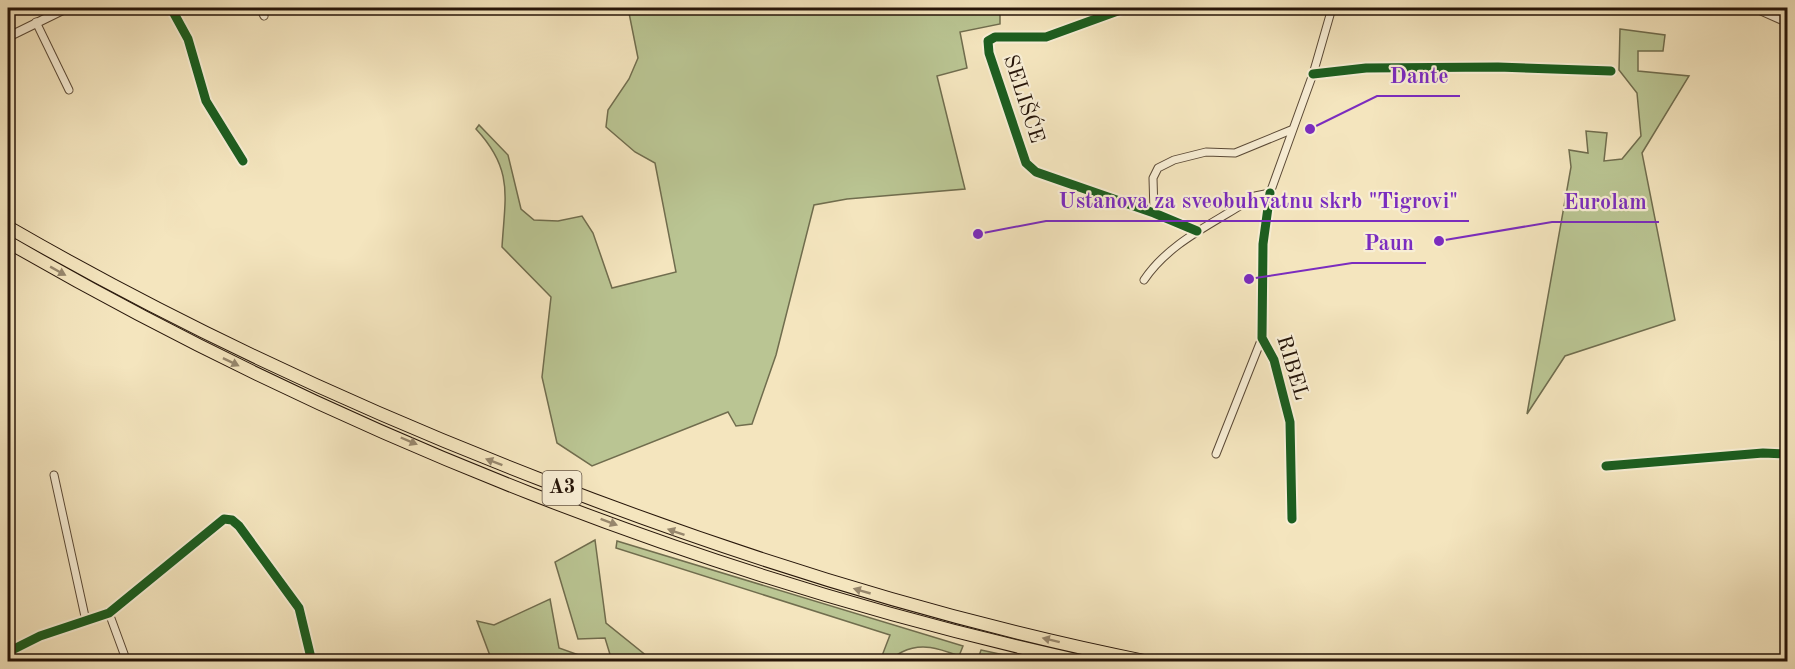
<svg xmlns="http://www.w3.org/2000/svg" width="1795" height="669" font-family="'Old Standard TT',serif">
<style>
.green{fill:#bac593;stroke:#706d4e;stroke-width:1.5}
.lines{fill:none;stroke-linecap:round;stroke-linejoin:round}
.minor-casing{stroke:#5a4936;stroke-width:9}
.tertiary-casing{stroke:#5a4936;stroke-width:10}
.motorway-casing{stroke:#261509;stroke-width:14}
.minor{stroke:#f8eed5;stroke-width:7}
.tertiary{stroke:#f8eed5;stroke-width:8}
.motorway{stroke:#f4e5be;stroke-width:12}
.cycleway-casing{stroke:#f8eed5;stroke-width:13}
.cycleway{stroke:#1b5e20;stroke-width:9}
.oneway{fill:#97876d}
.labels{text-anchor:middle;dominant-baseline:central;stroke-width:4.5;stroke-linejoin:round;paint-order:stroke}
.shield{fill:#f8eed5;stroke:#655646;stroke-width:1.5}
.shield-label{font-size:20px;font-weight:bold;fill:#261509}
.street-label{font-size:21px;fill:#261509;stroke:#f8eed5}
.leader{fill:none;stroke:#7b2cbf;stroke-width:2}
.callout-dot{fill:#7b2cbf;stroke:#f8eed5;stroke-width:2}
.callout-label{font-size:22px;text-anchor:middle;font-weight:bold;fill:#7b2cbf;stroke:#f8eed5;stroke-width:4.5;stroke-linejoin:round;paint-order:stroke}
</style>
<rect width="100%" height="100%" fill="#f4e5be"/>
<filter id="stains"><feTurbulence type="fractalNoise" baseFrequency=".00333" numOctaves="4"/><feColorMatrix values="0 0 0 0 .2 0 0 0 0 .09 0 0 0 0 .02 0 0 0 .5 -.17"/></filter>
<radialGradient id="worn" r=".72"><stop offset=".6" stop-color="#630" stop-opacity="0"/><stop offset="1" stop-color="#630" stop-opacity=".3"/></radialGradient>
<g class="green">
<path d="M628,8H1000V24L960,32L967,68L937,76L965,189L847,199L814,205L776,355L752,424L736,426L728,412L592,466L557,443L542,377L551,297L502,247C505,196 514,170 476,129L479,125L508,155L521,209L534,220L558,221L582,216L593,233L612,288L676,272L655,163L635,152L606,127L608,110L629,79L638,58Z"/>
<polygon points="1620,29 1665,35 1663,51 1638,51 1638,71 1689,76 1642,153 1675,320 1565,356 1527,414 1571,167 1569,150 1588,153 1586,131 1607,133 1604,161 1622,159 1641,136 1637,93 1619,70"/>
<polygon points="595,540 606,623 653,661 612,661 605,638 578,639 555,562"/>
<path d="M617,541L963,646L959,656C940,649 922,642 902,652C894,656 889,662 880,661L890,635L616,548Z"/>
<polygon points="550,599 559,648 590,659 590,661 492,661 477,621 494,625"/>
<polygon points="981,650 1032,661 990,662 978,659"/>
</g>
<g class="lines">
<defs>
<g id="minor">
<polyline points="171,8 188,39 206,101 243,161"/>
<polyline points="260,8 264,16"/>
<polyline points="1126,8 1046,37 995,37 988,41 989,53 1026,163 1036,172 1154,213 1197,231"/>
<polyline points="1754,8 1788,23"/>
<polyline points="36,22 69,90"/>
<polyline points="1313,74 1366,68 1498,67 1611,71"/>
<polyline points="1270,193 1263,244 1262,338 1274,360 1290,422 1292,519"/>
<polyline points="1154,213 1153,178 1158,168 1174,160 1206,152 1235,153 1291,130"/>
<path d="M1144,280C1171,240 1216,223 1255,196L1270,193L1313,74L1332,8"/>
<polyline points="1216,454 1262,338"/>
<polyline points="1606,466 1763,453 1788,454"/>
<polyline points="54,475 86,621"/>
<polyline points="109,613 127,662"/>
<polyline points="8,652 40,636 109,613 224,519 232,520 239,526 299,608 312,662"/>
</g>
<polyline id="tertiary" points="8,37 67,8"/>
<g id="motorway">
<path d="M8,227C181,327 360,410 547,482C743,558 943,621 1149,662"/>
<path d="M8,242C340,434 709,580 1085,662"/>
</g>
</defs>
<use href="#minor" class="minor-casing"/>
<use href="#tertiary" class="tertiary-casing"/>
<use href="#motorway" class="motorway-casing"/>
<use href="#minor" class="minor"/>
<use href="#tertiary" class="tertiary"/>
<use href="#motorway" class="motorway"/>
<defs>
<g id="cycleway">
<polyline points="171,8 188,39 206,101 243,161"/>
<polyline points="1126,8 1046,37 995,37 988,41 989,53 1026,163 1036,172 1154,213 1197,231"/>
<polyline points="1313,74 1366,68 1498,67 1611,71"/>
<polyline points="1270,193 1263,244 1262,338 1274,360 1290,422 1292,519"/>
<polyline points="1606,466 1763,453 1788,454"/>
<polyline points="8,652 40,636 109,613 224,519 232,520 239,526 299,608 312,662"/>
</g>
</defs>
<use href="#cycleway" class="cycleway-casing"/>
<use href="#cycleway" class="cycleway"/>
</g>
<defs><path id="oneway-solid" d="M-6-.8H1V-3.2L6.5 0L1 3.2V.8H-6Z" transform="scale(1.5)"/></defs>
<g class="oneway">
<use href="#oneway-solid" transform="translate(58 271) rotate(29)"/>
<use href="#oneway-solid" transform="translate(231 362) rotate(26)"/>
<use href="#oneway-solid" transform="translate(409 441) rotate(23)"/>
<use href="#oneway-solid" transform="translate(494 462) rotate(-159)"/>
<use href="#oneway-solid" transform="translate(609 522) rotate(21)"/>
<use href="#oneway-solid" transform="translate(676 532) rotate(-161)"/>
<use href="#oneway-solid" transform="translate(862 591) rotate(-164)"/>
<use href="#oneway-solid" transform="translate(1051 640) rotate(-166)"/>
</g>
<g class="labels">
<rect class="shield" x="542.5" y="471" width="39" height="34" rx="4.5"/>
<g class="shield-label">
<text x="562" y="488">A3</text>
</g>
<g class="street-label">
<text transform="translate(1023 99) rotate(72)">SELIŠĆE</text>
<text transform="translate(1292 368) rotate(73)">RIBEL</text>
</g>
</g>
<path class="leader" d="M1310 129L1377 96H1460M978 234L1046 221H1469M1439 241L1552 222H1659M1249 279L1352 263H1426"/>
<g class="callout-dot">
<circle cx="1310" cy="129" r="6"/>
<circle cx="978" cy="234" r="6"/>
<circle cx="1439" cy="241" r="6"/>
<circle cx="1249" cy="279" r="6"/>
</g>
<g class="callout-label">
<text x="1419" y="83">Dante</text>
<text x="1258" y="208">Ustanova za sveobuhvatnu skrb "Tigrovi"</text>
<text x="1605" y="209">Eurolam</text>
<text x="1389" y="250">Paun</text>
</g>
<rect width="1795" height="669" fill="none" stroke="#f4e5be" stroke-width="30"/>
<rect x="9" y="9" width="1777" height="651" fill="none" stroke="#261509" stroke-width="3"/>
<rect x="15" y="15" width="1765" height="639" fill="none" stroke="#261509" stroke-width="1.5"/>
<rect width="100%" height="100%" filter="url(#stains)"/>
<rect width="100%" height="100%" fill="url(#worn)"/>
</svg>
